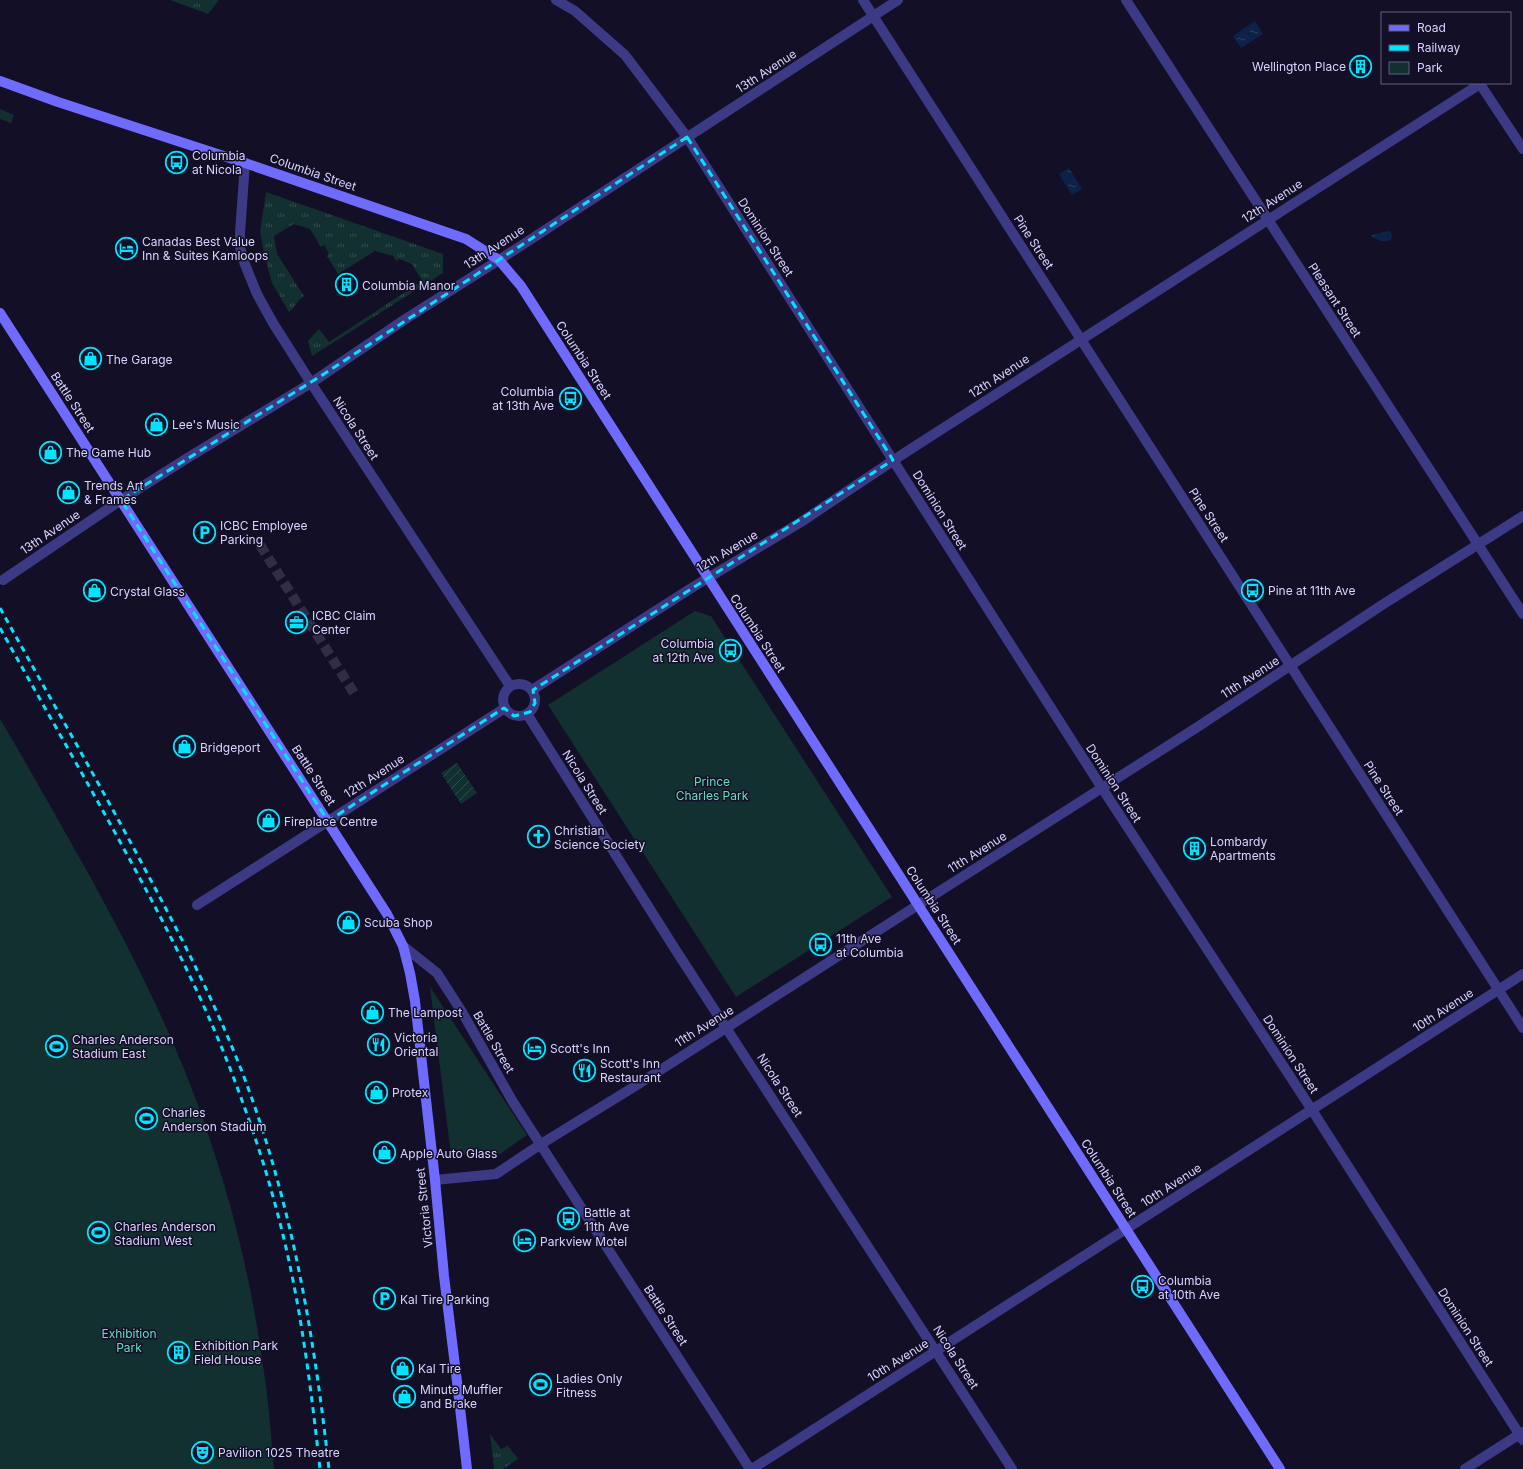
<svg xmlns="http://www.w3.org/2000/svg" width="1523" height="1469" font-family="Inter,sans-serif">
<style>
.grass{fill:url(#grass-tufts)}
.park{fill:#12302f}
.garden{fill:url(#garden-furrows)}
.water{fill:url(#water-ripples)}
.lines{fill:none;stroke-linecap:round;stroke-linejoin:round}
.minor-tunnel{stroke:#312d47;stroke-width:10;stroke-dasharray:10 5;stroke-linecap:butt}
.minor{stroke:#3d3a85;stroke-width:10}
.tertiary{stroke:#3d3a85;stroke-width:10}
.secondary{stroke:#6f6bff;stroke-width:10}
.rail{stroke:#00e5ff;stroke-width:3;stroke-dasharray:6 5;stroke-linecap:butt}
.marked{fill:none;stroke:#00e5ff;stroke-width:3;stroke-dasharray:8 5;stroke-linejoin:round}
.labels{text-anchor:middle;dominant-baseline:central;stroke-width:3;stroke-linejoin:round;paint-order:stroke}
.poi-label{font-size:12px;fill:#d9d4ff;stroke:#130f26;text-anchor:start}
.street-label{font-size:12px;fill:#d9d4ff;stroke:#130f26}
.park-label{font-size:12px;fill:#5fe0c0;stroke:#130f26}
</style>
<defs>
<pattern id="grass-tufts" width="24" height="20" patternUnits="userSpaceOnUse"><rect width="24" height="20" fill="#12302f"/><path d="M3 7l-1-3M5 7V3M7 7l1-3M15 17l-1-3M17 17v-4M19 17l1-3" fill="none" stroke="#344d4e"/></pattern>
<pattern id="garden-furrows" width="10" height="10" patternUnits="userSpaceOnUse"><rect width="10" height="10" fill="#12302f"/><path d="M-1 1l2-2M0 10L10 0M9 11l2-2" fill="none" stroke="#344d4e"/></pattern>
<pattern id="water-ripples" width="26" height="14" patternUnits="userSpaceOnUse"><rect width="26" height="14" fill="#0c2248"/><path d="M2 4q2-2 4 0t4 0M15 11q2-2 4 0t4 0" fill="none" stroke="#2f4163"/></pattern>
</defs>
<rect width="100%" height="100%" fill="#130f26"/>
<g class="grass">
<polygon points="170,0 219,0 208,14"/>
<polygon points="0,109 14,115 11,123 0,119"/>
<path d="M266,192L443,254V273L312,356L308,341L319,329L329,342L422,281L412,264L399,259L396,261L393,256L375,251L338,274L327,256L329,254L324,245L321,247L310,229L294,224L274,236L277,254L304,296C297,300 295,308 289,312L272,283L264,253L260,232Z"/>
<polygon points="490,1434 501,1449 508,1446 518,1459 503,1469 494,1469"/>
</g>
<g class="park">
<polygon points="695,611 711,616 892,897 736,997 548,705"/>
<path d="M0,719C30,769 58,820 87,871C137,962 184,1055 215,1155C238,1226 254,1298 264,1372C269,1404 271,1437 274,1469H0Z"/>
<polygon points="430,987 527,1135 500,1154 451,1155"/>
</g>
<polygon class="garden" points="457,763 477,793 461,804 441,773"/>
<g class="water">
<polygon points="1255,21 1263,34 1241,48 1233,36"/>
<polygon points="1069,168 1082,189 1072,195 1059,174"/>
<path d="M1387,231L1391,232L1392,236L1391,240C1385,243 1378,240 1372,237V235C1373,235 1385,232 1387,231Z"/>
</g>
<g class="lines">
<polyline class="minor-tunnel" points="260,545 354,693"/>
<g class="minor">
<polyline points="556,0 575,11 625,55 687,137 1102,788 1312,1110 1523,1440"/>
<polyline points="863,0 1523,1028"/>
<polyline points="1126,0 1523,614"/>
<polyline points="245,163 240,233 240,247 244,262 257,294 273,323 311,383 510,686"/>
<polyline points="3,580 121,500 189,457 311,383 407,318 499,260 898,0"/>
<circle cx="519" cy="700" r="16"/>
<polyline points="532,690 693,587 801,522 903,454 1480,84 1523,149"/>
<polyline points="527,714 675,949 1012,1469"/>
<polyline points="197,905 505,708"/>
<polyline points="403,946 437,973 462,1012 513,1102 750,1469"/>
<polyline points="435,1180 496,1174 541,1144 637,1085 918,905"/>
<polyline points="1126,1229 1523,974"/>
<polyline points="1465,1469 1523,1432"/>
</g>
<g class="tertiary">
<polyline points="918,905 1196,728 1382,605 1523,516"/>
<polyline points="752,1469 1126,1229"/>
</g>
<g class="secondary">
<polyline points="0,81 58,102 245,163 466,239 499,260 521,286 1280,1469"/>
<polyline points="0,313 387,914 403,946 410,973 415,1001 435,1180 444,1276 458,1390 467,1469"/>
</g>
<g class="rail">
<path d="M0,608C46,691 94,774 139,858C177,929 215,1001 244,1077C292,1204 314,1335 329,1469"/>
<path d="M0,628C34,689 69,750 103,811C154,903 204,995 240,1095C259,1146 275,1199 287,1252C303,1323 312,1397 320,1469"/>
</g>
</g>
<path class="marked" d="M687,137L893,460L533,690L535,703L530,712L514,716L504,708L328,821L121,500L324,374Z"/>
<defs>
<symbol id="building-ring" viewBox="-11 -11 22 22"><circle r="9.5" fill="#130f26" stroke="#00e5ff" stroke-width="1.5"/><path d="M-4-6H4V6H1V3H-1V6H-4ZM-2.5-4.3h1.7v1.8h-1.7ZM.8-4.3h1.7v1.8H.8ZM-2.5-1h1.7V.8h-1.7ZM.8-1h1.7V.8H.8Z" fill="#00e5ff"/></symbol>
<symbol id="bus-ring" viewBox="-11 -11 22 22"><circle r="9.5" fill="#130f26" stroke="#00e5ff" stroke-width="1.5"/><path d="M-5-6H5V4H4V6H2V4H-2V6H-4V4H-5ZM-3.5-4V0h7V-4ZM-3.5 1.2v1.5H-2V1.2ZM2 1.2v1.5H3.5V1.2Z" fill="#00e5ff"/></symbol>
<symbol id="hotel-ring" viewBox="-11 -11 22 22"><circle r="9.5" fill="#130f26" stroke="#00e5ff" stroke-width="1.5"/><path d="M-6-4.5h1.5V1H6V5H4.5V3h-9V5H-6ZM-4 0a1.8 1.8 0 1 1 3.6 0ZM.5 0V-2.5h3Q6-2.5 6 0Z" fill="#00e5ff"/></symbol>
<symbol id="shop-ring" viewBox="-11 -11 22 22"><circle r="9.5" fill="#130f26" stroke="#00e5ff" stroke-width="1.5"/><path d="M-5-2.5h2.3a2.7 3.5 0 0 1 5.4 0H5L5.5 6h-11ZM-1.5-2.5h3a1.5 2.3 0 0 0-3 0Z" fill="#00e5ff"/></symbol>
<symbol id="parking-ring" viewBox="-11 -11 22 22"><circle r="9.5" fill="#130f26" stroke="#00e5ff" stroke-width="1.5"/><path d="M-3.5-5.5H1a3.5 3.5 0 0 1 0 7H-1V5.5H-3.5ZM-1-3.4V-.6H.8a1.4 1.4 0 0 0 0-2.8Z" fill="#00e5ff"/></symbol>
<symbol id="office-ring" viewBox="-11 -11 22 22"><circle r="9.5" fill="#130f26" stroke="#00e5ff" stroke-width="1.5"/><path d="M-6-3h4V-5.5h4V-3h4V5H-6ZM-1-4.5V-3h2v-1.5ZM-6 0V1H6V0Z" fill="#00e5ff"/></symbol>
<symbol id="church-ring" viewBox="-11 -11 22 22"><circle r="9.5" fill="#130f26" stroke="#00e5ff" stroke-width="1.5"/><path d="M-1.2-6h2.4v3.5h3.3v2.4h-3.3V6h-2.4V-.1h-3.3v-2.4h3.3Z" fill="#00e5ff"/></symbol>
<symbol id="restaurant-ring" viewBox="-11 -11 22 22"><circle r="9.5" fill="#130f26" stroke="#00e5ff" stroke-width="1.5"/><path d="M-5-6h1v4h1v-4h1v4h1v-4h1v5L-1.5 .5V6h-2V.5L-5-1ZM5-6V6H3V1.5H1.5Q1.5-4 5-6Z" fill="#00e5ff"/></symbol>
<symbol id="stadium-ring" viewBox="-11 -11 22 22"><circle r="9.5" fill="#130f26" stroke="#00e5ff" stroke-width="1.5"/><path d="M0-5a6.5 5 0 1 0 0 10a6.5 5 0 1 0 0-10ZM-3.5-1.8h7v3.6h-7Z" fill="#00e5ff"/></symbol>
<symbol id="theatre-ring" viewBox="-11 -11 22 22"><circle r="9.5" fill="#130f26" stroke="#00e5ff" stroke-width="1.5"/><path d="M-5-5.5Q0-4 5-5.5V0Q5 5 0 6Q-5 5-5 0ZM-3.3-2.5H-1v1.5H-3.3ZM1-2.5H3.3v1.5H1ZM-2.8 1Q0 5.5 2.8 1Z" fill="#00e5ff"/></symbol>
</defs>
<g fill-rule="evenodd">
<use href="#building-ring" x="1348" y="54" width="25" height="25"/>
<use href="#bus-ring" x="164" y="150" width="25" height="25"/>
<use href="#hotel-ring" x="114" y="236" width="25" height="25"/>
<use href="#building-ring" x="334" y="272" width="25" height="25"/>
<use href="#shop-ring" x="78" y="346" width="25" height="25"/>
<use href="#bus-ring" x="558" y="386" width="25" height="25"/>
<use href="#shop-ring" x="144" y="412" width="25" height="25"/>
<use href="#shop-ring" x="38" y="440" width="25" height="25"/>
<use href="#shop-ring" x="56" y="480" width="25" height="25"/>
<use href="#parking-ring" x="192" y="520" width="25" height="25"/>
<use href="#bus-ring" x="1240" y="578" width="25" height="25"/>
<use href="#shop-ring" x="82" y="578" width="25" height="25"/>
<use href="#office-ring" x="284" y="610" width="25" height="25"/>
<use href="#bus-ring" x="718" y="638" width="25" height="25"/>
<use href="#shop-ring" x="172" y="734" width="25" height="25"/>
<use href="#shop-ring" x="256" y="808" width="25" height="25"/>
<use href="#church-ring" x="526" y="824" width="25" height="25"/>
<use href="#building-ring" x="1182" y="836" width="25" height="25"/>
<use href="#shop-ring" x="336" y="910" width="25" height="25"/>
<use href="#bus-ring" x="808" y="932" width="25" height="25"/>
<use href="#shop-ring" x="360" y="1000" width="25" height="25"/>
<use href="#restaurant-ring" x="366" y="1032" width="25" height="25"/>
<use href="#stadium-ring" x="44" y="1034" width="25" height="25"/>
<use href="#hotel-ring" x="522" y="1036" width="25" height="25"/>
<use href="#restaurant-ring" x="572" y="1058" width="25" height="25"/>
<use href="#shop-ring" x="364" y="1080" width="25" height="25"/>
<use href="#stadium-ring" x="134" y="1106" width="25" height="25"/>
<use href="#shop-ring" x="372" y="1140" width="25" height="25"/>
<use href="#bus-ring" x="556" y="1206" width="25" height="25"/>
<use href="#stadium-ring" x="86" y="1220" width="25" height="25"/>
<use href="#hotel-ring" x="512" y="1228" width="25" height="25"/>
<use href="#bus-ring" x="1130" y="1274" width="25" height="25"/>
<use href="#parking-ring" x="372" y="1286" width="25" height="25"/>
<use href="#building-ring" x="166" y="1340" width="25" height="25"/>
<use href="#shop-ring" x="390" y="1356" width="25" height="25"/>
<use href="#stadium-ring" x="528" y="1372" width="25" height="25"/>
<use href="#shop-ring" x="392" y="1384" width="25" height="25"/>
<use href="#theatre-ring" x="190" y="1440" width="25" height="25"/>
</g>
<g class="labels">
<g class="poi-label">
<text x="1346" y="66" text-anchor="end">Wellington Place</text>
<text x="192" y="155">Columbia<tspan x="192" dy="14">at Nicola</tspan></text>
<text x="142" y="241">Canadas Best Value<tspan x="142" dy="14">Inn &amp; Suites Kamloops</tspan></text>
<text x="362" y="285">Columbia Manor</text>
<text x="106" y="359">The Garage</text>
<text x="554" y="391" text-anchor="end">Columbia<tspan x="554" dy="14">at 13th Ave</tspan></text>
<text x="172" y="424">Lee's Music</text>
<text x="66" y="452">The Game Hub</text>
<text x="84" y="485">Trends Art<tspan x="84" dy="14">&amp; Frames</tspan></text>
<text x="220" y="525">ICBC Employee<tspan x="220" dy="14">Parking</tspan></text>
<text x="1268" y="590">Pine at 11th Ave</text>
<text x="110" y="591">Crystal Glass</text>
<text x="312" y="615">ICBC Claim<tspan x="312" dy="14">Center</tspan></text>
<text x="714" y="643" text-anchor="end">Columbia<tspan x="714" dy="14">at 12th Ave</tspan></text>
<text x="200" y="747">Bridgeport</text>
<text x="284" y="821">Fireplace Centre</text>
<text x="554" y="830">Christian<tspan x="554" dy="14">Science Society</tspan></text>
<text x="1210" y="841">Lombardy<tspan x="1210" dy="14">Apartments</tspan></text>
<text x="364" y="922">Scuba Shop</text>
<text x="836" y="938">11th Ave<tspan x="836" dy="14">at Columbia</tspan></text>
<text x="388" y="1012">The Lampost</text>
<text x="394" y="1037">Victoria<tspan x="394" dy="14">Oriental</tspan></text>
<text x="72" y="1039">Charles Anderson<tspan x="72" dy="14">Stadium East</tspan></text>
<text x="550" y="1048">Scott's Inn</text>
<text x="600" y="1063">Scott's Inn<tspan x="600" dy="14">Restaurant</tspan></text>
<text x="392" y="1092">Protex</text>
<text x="162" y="1112">Charles<tspan x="162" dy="14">Anderson Stadium</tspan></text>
<text x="400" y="1153">Apple Auto Glass</text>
<text x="584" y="1212">Battle at<tspan x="584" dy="14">11th Ave</tspan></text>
<text x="114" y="1226">Charles Anderson<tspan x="114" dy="14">Stadium West</tspan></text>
<text x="540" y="1241">Parkview Motel</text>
<text x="1158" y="1280">Columbia<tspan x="1158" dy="14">at 10th Ave</tspan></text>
<text x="400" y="1299">Kal Tire Parking</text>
<text x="194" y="1345">Exhibition Park<tspan x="194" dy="14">Field House</tspan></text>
<text x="418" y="1368">Kal Tire</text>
<text x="556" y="1378">Ladies Only<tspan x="556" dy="14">Fitness</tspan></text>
<text x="420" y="1389">Minute Muffler<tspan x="420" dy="14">and Brake</tspan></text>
<text x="218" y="1452">Pavilion 1025 Theatre</text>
</g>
<g class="street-label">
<text transform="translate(766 71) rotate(-33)">13th Avenue</text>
<text transform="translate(313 172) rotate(19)">Columbia Street</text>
<text transform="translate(1272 201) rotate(-33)">12th Avenue</text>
<text transform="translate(766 237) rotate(57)">Dominion Street</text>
<text transform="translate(1034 242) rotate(57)">Pine Street</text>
<text transform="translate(494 247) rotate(-33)">13th Avenue</text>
<text transform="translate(1335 300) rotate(57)">Pleasant Street</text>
<text transform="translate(584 360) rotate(57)">Columbia Street</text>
<text transform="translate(999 376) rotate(-33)">12th Avenue</text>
<text transform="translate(73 402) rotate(57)">Battle Street</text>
<text transform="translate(356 428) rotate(57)">Nicola Street</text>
<text transform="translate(940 510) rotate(58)">Dominion Street</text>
<text transform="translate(1209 515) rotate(57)">Pine Street</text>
<text transform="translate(50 532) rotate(-34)">13th Avenue</text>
<text transform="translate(727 551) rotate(-31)">12th Avenue</text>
<text transform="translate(758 633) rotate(57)">Columbia Street</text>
<text transform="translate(1250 677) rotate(-33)">11th Avenue</text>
<text transform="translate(314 775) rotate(57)">Battle Street</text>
<text transform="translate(374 776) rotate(-33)">12th Avenue</text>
<text transform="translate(585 782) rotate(58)">Nicola Street</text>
<text transform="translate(1114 783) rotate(57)">Dominion Street</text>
<text transform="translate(1384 788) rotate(57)">Pine Street</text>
<text transform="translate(977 852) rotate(-32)">11th Avenue</text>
<text transform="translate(934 905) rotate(57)">Columbia Street</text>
<text transform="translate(1443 1010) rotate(-33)">10th Avenue</text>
<text transform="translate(704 1026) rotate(-32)">11th Avenue</text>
<text transform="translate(494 1042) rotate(60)">Battle Street</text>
<text transform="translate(1291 1054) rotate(57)">Dominion Street</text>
<text transform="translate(780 1085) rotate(57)">Nicola Street</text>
<text transform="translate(1109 1178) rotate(57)">Columbia Street</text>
<text transform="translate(1171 1185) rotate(-33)">10th Avenue</text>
<text transform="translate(424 1208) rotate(-96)">Victoria Street</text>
<text transform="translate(666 1315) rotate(57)">Battle Street</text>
<text transform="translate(1466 1327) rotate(57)">Dominion Street</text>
<text transform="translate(956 1357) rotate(57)">Nicola Street</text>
<text transform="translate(898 1360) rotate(-32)">10th Avenue</text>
</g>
<g class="park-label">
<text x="712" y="781">Prince<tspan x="712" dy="14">Charles Park</tspan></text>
<text x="129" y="1333">Exhibition<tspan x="129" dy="14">Park</tspan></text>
</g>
</g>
<rect x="1381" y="12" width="130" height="72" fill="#130f26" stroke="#625e7d"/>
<rect x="1389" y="25" width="20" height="6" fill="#6f6bff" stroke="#625e7d"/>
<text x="1417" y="32" font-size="12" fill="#d9d4ff">Road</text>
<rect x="1389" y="45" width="20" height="6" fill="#00e5ff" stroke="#625e7d"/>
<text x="1417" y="52" font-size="12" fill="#d9d4ff">Railway</text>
<rect x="1389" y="62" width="20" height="12" fill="#12302f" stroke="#625e7d"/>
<text x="1417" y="72" font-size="12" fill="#d9d4ff">Park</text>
</svg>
